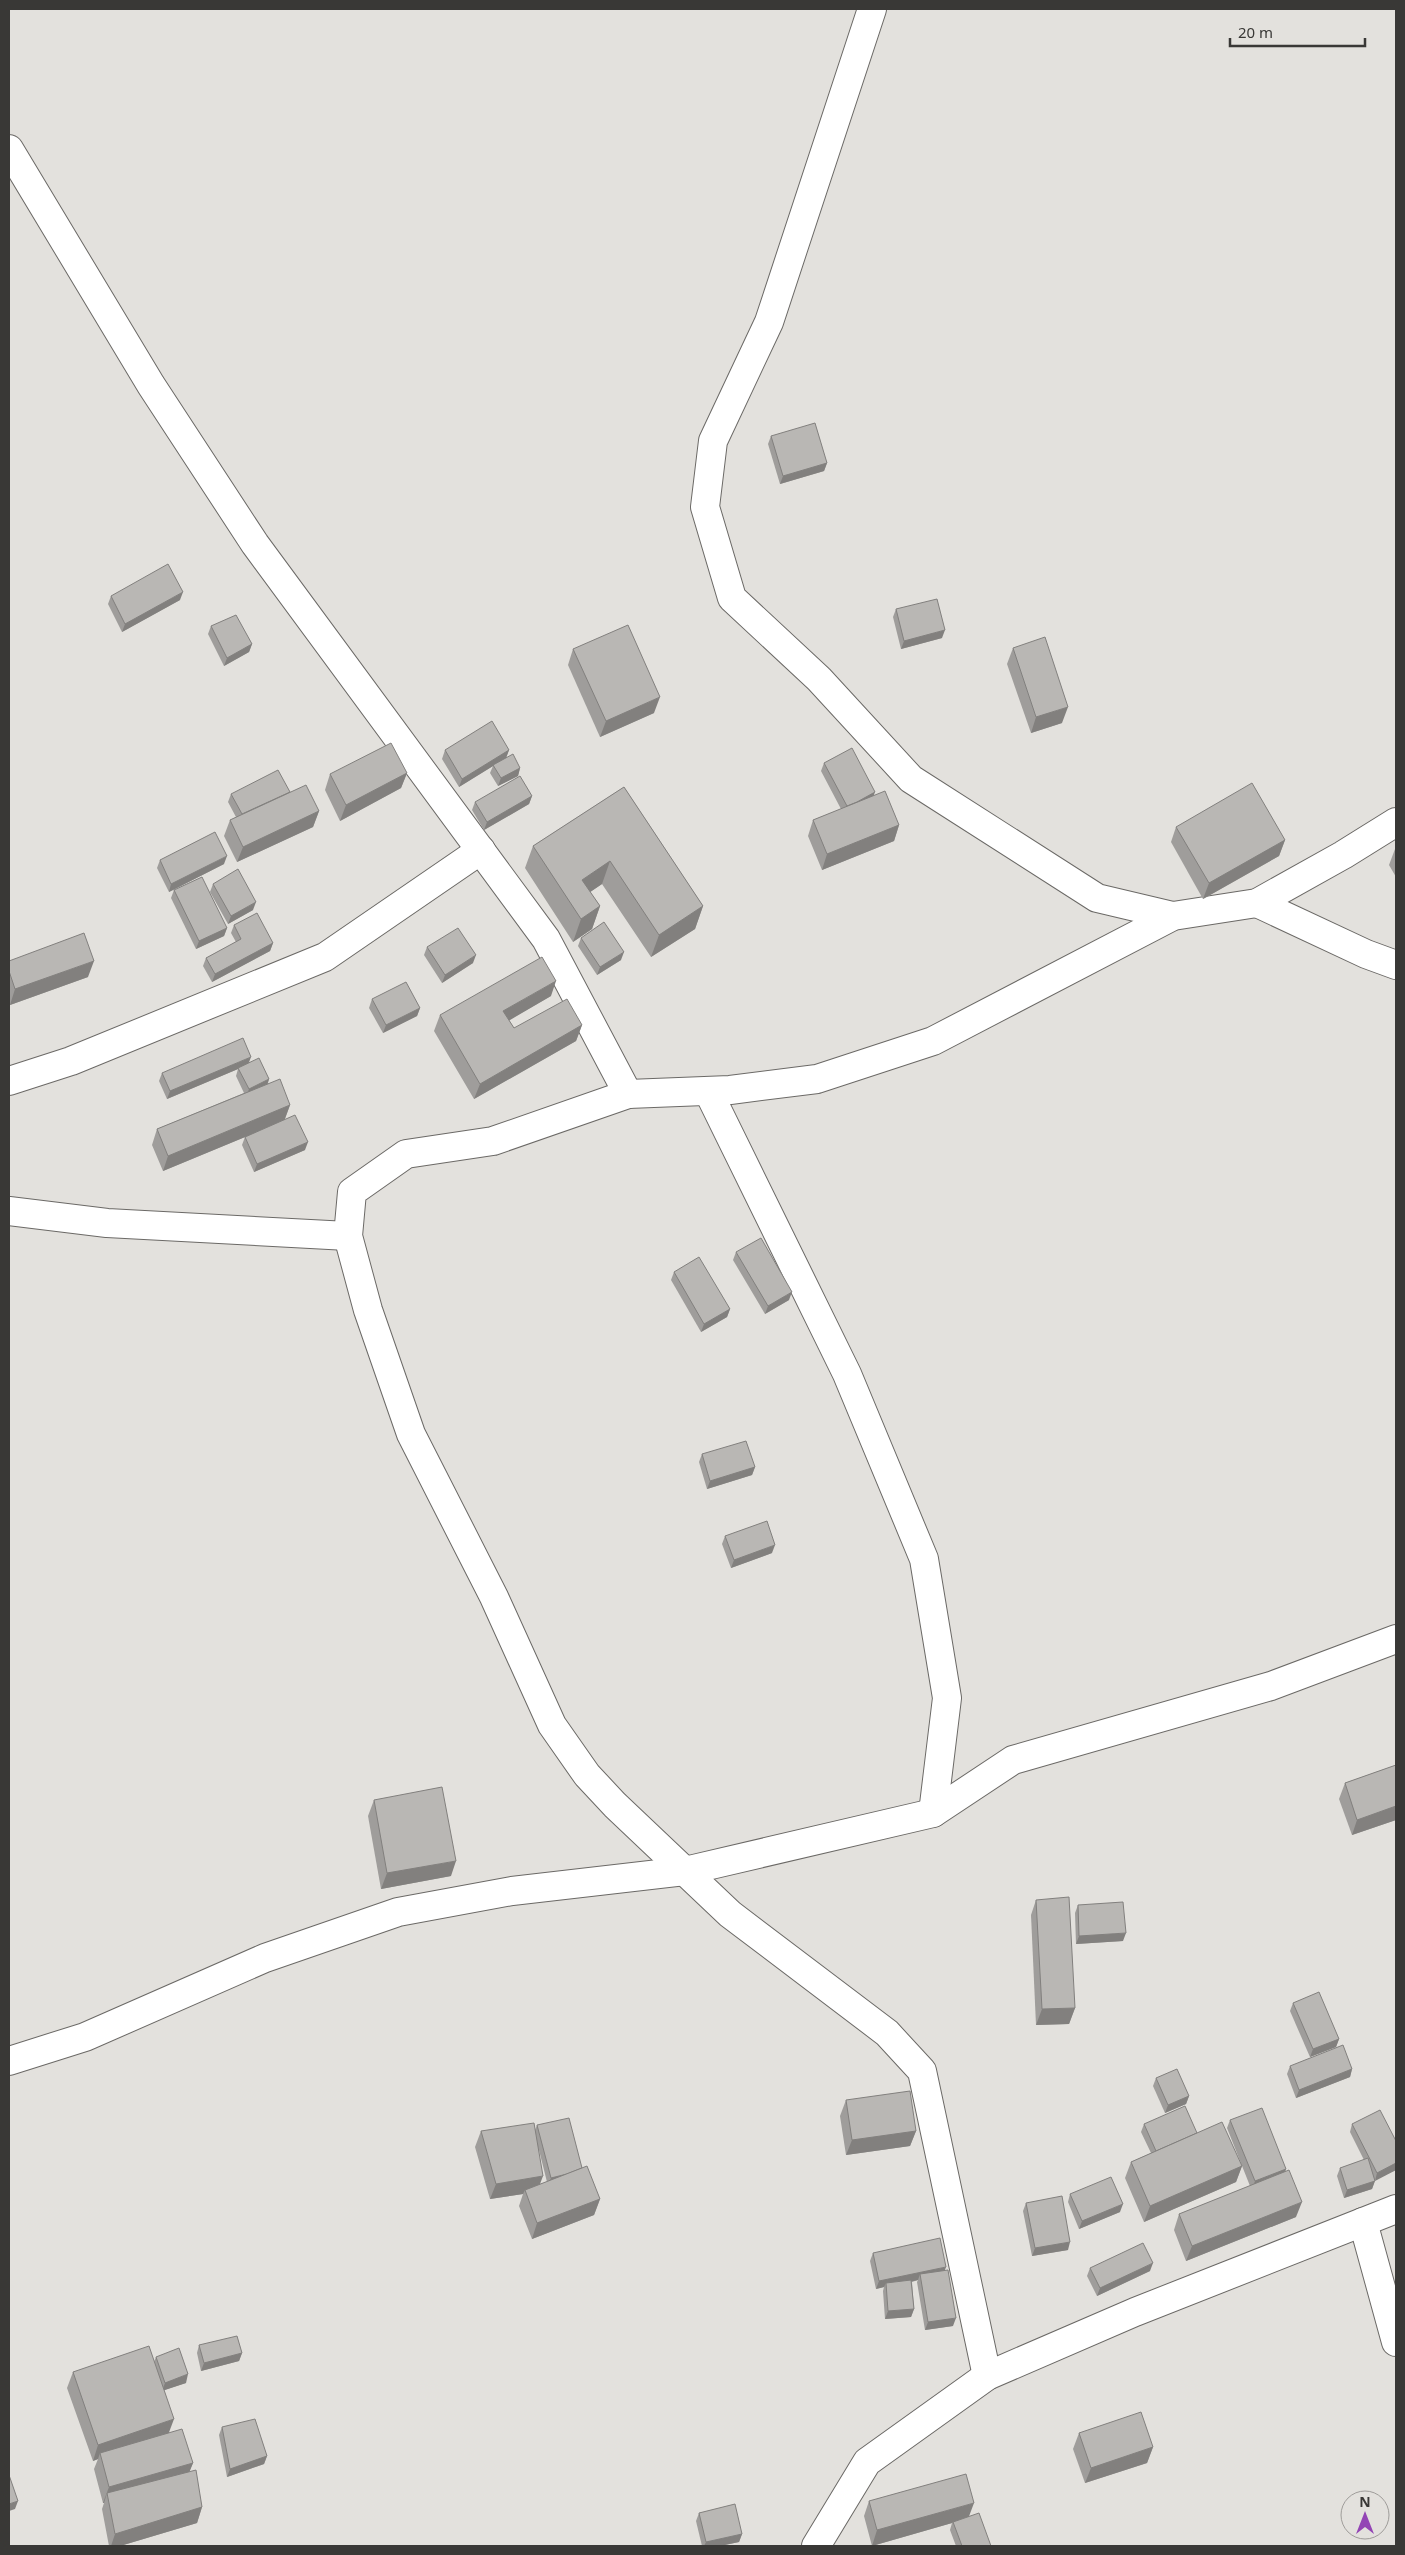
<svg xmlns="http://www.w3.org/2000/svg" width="1405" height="2555" font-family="'Noto Sans',sans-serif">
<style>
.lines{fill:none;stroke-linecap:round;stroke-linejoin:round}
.minor-casing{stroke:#6b6966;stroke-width:30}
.minor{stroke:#fff;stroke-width:28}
.wall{fill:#9f9d9b;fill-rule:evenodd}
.shaded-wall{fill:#82807e}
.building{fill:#b9b7b4;stroke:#82807e}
</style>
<rect width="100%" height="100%" fill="#e3e1dd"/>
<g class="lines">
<defs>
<g id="minor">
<polyline points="872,9 769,322 713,441 705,507 732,598 819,679 911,779 1097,898 1173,916"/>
<polyline points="9,149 151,385 255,544 546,939 628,1094"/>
<polyline points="1257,903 1366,954 1396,965"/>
<polyline points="9,1081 71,1061 325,957 481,850"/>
<polyline points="708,1091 847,1374 924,1559 947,1698 933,1813"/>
<polyline points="9,1211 107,1223 348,1236"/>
<polyline points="9,2061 85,2037 265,1958 398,1912 512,1891 685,1871 933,1813 1013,1760 1271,1686 1396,1639"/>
<polyline points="1363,2222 1396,2342"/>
<polyline points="987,2376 922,2071 887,2033 730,1914 615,1805 587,1775 552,1725 494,1597 411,1434 368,1310 348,1236 352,1192 406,1154 493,1141 628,1094 730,1090 817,1079 933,1041 1173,916 1257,903 1343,855 1396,822"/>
<polyline points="816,2546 867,2462 987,2376 1135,2312 1396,2209"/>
</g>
</defs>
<use href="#minor" class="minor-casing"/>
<use href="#minor" class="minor"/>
</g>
<g class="wall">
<polygon points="771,436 827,463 824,471 780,484 768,444"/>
<polygon points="111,596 180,600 122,632 108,604"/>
<polygon points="896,609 942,638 901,649 893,617"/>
<polygon points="211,626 252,644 249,652 224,666 208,634"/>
<polygon points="1013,648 1062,723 1031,733 1007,664"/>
<polygon points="573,649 654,713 600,737 568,665"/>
<polygon points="445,750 509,750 506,758 520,768 518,776 498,786 490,773 493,766 459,787 442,759"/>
<polygon points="824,763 874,795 899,825 894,841 822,870 808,836 813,820 841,809 821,771"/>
<polygon points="407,773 401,788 340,821 325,790 330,774"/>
<polygon points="624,787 703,906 695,929 651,957 602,884 590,892 600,906 592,929 573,942 525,868 533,846"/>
<polygon points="290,792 319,811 313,827 237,862 224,836 230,820 236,817 228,802 231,794"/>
<polygon points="532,796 529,804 484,830 472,810 475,802"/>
<polygon points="1176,827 1285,840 1279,856 1203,899 1171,842"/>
<polygon points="1396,848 1396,877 1389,865 1395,849"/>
<polygon points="160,860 224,864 169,892 157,868"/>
<polygon points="213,884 253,910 228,924 210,892"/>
<polygon points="174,890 227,928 224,936 196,949 171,898"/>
<polygon points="234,925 273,943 270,951 212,982 203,966 206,958 236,942 231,933"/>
<polygon points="581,938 621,960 597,975 578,946"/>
<polygon points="427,947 473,963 442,983 424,955"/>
<polygon points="9,961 88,977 10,1005 9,1002"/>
<polygon points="551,996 509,1020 514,1028 582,1025 576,1041 474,1099 434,1031 440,1015"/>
<polygon points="372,999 420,1008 417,1016 383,1033 369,1008"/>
<polygon points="249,1063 269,1079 268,1083 290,1105 285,1119 305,1150 254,1172 242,1145 245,1137 163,1171 152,1145 157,1129 244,1093 236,1076 238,1069 167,1099 159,1081 162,1073"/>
<polygon points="736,1252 789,1300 765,1314 733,1260"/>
<polygon points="674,1272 730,1309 727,1317 701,1332 671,1280"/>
<polygon points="702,1454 755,1467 752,1475 707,1489 699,1462"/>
<polygon points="725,1536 772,1553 731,1568 722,1544"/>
<polygon points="1396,1765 1396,1820 1352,1835 1339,1799 1345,1783"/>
<polygon points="374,1800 451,1876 381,1889 368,1816"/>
<polygon points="1036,1900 1075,2008 1069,2024 1036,2025 1031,1915"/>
<polygon points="1078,1905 1123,1941 1076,1944 1075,1913"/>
<polygon points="1293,2003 1339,2039 1336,2047 1310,2057 1290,2011"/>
<polygon points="1290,2066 1352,2069 1350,2077 1296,2098 1287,2074"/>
<polygon points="1156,2078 1189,2096 1186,2104 1165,2113 1153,2086"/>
<polygon points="846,2100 916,2131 910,2146 846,2155 840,2116"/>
<polygon points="1230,2120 1286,2169 1285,2172 1296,2217 1186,2261 1174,2230 1179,2214 1250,2186 1227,2128"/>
<polygon points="1144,2124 1197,2133 1242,2166 1236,2182 1144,2222 1125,2178 1131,2162 1151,2153 1141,2132"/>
<polygon points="1352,2124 1396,2141 1396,2170 1375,2180 1372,2189 1344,2198 1337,2176 1340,2168 1364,2160 1350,2132"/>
<path d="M537,2125L582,2168L600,2199L594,2215L532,2239L519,2206L523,2194L490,2199L475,2147L481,2131L535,2130ZM539,2150L547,2182L540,2184Z"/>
<polygon points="1070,2194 1120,2212 1079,2229 1068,2202"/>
<polygon points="1026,2203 1068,2250 1032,2256 1023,2211"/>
<polygon points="873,2253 945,2270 953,2326 925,2330 917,2282 918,2280 912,2282 914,2309 911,2317 885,2319 883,2291 884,2287 876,2289 870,2261"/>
<polygon points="1090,2268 1150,2271 1097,2296 1087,2276"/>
<polygon points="199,2345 242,2353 239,2361 201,2371 197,2353"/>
<polygon points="156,2357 186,2383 164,2390 169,2433 193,2463 189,2472 202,2507 197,2523 120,2546 109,2546 102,2509 104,2503 103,2503 94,2469 98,2459 93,2461 67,2388 73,2372 154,2362"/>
<polygon points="222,2427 267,2456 264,2464 227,2477 219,2435"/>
<polygon points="1079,2433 1153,2447 1147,2463 1085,2483 1073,2449"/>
<polygon points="869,2501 969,2516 991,2546 956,2546 950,2530 952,2523 872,2546 864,2516"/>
<polygon points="699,2513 742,2534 739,2542 720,2546 702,2546 696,2521"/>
</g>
<g class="shaded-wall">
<polygon points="827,463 824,471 780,484 783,476"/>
<polygon points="183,592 180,600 122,632 125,624"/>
<polygon points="945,630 942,638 901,649 904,641"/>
<polygon points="252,644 249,652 224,666 227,658"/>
<polygon points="660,697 654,713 600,737 606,721"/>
<polygon points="1068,707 1062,723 1031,733 1036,717"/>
<polygon points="509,750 506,758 459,787 462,779"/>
<polygon points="520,768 518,776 498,786 501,778"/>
<polygon points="407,773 401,788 340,821 346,805"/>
<polygon points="875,792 872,800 847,807"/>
<polygon points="532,796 529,804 484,830 487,822"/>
<polygon points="319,811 313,827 237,862 243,847"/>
<polygon points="899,825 894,841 822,870 827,854"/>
<polygon points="1285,840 1279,856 1203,899 1209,883"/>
<polygon points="227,856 224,864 169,892 171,884"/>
<polygon points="610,861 602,884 574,903 582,880"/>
<polygon points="256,902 253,910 228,924 231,916"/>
<polygon points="600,906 592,929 573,942 581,919"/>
<polygon points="703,906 695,929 651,957 659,935"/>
<polygon points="227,928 224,936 196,949 199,941"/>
<polygon points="273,943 270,951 212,982 215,974"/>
<polygon points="624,952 621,960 597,975 600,967"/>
<polygon points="476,955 473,963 442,983 445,975"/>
<polygon points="94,961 88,977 10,1005 15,989"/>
<polygon points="556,981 551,996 498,1027 503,1011"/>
<polygon points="420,1008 417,1016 383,1033 386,1025"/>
<polygon points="582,1025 576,1041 474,1099 480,1084"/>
<polygon points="251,1057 248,1065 238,1068 238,1069 167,1099 170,1091"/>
<polygon points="269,1079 266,1088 246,1097 249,1089"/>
<polygon points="290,1105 284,1121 163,1171 168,1156"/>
<polygon points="308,1142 305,1150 254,1172 257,1164"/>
<polygon points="792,1292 789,1300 765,1314 768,1306"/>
<polygon points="730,1309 727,1317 701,1332 704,1324"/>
<polygon points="755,1467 752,1475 707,1489 710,1481"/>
<polygon points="775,1545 772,1553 731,1568 734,1560"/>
<polygon points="1396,1806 1396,1820 1352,1835 1357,1820"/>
<polygon points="456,1861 451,1876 381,1889 387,1873"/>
<polygon points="1126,1933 1123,1941 1076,1944 1079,1936"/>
<polygon points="1075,2008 1069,2024 1036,2025 1042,2009"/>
<polygon points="1339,2039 1336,2047 1310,2057 1313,2049"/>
<polygon points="1352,2069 1350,2077 1296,2098 1299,2090"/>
<polygon points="1189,2096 1186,2104 1165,2113 1168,2105"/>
<polygon points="916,2131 910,2146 846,2155 852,2140"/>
<polygon points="1396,2163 1396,2170 1375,2181 1377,2173"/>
<polygon points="1242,2166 1236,2182 1144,2222 1150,2206"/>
<polygon points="1286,2169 1283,2177 1252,2189 1255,2181"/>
<polygon points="582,2170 548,2186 551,2178"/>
<polygon points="543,2176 537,2192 525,2190 523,2194 490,2199 496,2184"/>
<polygon points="1375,2181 1372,2189 1344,2198 1347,2190"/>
<polygon points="600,2199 594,2215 532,2239 537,2223"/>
<polygon points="1302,2202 1296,2217 1186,2261 1192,2246"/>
<polygon points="1123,2204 1120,2212 1079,2229 1082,2221"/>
<polygon points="1070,2242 1068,2250 1032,2256 1035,2248"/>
<polygon points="1153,2263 1150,2271 1097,2296 1100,2288"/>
<polygon points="946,2267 943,2275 920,2274 918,2280 886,2287 886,2283 884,2287 876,2289 879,2281"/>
<polygon points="914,2309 911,2317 885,2319 888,2311"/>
<polygon points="956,2318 953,2326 925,2330 928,2322"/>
<polygon points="242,2353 239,2361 201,2371 204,2363"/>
<polygon points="188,2374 186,2383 162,2391 165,2383"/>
<polygon points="174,2419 168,2435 100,2453 98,2459 93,2461 98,2445"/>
<polygon points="1153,2447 1147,2463 1085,2483 1091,2468"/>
<polygon points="267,2456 264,2464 227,2477 230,2469"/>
<polygon points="193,2463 187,2478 107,2493 104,2503 103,2503 109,2487"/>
<polygon points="18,2501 15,2509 9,2511 9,2504"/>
<polygon points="974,2503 968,2519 953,2522 952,2523 872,2546 877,2530"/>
<polygon points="202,2507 197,2523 120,2546 111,2546 115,2534"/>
<polygon points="742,2534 739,2542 720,2546 704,2546 706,2542"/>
</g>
<g class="building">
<polygon points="815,423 827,463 783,476 771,436"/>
<polygon points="168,564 183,592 125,624 111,596"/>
<polygon points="937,599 945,630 904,641 896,609"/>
<polygon points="236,615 252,644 227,658 211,626"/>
<polygon points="628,625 660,697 606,721 573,649"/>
<polygon points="1045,637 1068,707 1036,717 1013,648"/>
<polygon points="492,721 509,750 462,779 445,750"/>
<polygon points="391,743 407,773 346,805 330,774"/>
<polygon points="852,748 875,792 857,802 847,806 824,763"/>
<polygon points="513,754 520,768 501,778 493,765"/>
<polygon points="278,770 290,792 242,814 231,794"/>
<polygon points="520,776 532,796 487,822 475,802"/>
<polygon points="1252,783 1285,840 1209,883 1176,827"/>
<polygon points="306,785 319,811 243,847 230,820"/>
<polygon points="624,787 703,906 659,935 610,861 582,880 600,906 581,919 533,846"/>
<polygon points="885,791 899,825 827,854 813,820"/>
<polygon points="215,832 227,856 171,884 160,860"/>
<polygon points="238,869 256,902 231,916 213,884"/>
<polygon points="202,877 227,928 199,941 174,890"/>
<polygon points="257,913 273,943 215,974 206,958 241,939 234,925"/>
<polygon points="604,922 624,952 600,967 581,938"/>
<polygon points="458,928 476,955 445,975 427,947"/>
<polygon points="84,933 94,961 15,989 9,971 9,961"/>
<polygon points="542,957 556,981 503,1011 514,1028 567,999 582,1025 480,1084 440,1015"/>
<polygon points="406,982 420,1008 386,1025 372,999"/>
<polygon points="243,1038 251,1057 170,1091 162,1073"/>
<polygon points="259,1058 269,1079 249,1089 238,1068"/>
<polygon points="280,1079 290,1105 168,1156 157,1129"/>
<polygon points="295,1115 308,1142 257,1164 245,1137"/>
<polygon points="761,1238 792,1292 768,1306 736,1252"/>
<polygon points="699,1257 730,1309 704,1324 674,1272"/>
<polygon points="746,1441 755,1467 710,1481 702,1454"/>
<polygon points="767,1521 775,1545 734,1560 725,1536"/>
<polygon points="1396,1765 1396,1806 1357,1820 1345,1783"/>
<polygon points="442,1787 456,1861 387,1873 374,1800"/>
<polygon points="1069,1897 1075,2008 1042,2009 1036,1900"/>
<polygon points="1123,1902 1126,1933 1079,1936 1078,1905"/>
<polygon points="1319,1992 1339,2039 1313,2049 1293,2003"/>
<polygon points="1343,2045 1352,2069 1299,2090 1290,2066"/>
<polygon points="1177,2069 1189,2096 1168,2105 1156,2078"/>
<polygon points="910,2091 916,2131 852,2140 846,2100"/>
<polygon points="1185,2106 1197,2133 1156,2151 1144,2124"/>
<polygon points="1262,2108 1286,2169 1255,2181 1230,2120"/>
<polygon points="1380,2110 1396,2141 1396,2163 1377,2173 1352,2124"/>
<polygon points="569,2118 582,2168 567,2174 551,2178 537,2125"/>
<polygon points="1222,2122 1242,2166 1150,2206 1131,2162"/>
<polygon points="534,2123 543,2176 496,2184 481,2131"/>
<polygon points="1368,2158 1375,2181 1347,2190 1340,2168"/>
<polygon points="587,2166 600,2199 537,2223 525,2190"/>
<polygon points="1289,2170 1302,2202 1192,2246 1179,2214"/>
<polygon points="1111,2177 1123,2204 1082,2221 1070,2194"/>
<polygon points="1062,2196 1070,2242 1035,2248 1026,2203"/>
<polygon points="940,2238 946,2267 879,2281 873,2253"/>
<polygon points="1143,2243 1153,2263 1100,2288 1090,2268"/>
<polygon points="948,2270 956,2318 928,2322 920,2274"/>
<polygon points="911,2280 914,2309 888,2311 886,2283"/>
<polygon points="237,2336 242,2353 204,2363 199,2345"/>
<polygon points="149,2346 174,2419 98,2445 73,2372"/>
<polygon points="179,2348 188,2374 165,2383 156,2357"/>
<polygon points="1141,2412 1153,2447 1091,2468 1079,2433"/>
<polygon points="255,2419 267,2456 230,2469 222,2427"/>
<polygon points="182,2429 193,2463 109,2487 100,2453"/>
<polygon points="196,2470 202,2507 115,2534 107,2493"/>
<polygon points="966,2474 974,2503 877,2530 869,2501"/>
<polygon points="9,2475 18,2501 9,2504"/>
<polygon points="735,2504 742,2534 706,2542 699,2513"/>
<polygon points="979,2513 991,2546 962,2546 953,2522"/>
</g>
<rect width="1405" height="2555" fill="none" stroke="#393836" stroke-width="20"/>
<g transform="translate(1365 2515)"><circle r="24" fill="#e3e1dd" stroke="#9f9d9a"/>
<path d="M0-4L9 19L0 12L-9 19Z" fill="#9345b5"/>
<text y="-8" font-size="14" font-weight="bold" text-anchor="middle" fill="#393836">N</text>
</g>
<path d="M1230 38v8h135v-8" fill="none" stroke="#393836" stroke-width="2.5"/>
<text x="1238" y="38" font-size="15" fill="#393836" stroke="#e3e1dd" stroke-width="4" paint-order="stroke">20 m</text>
</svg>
